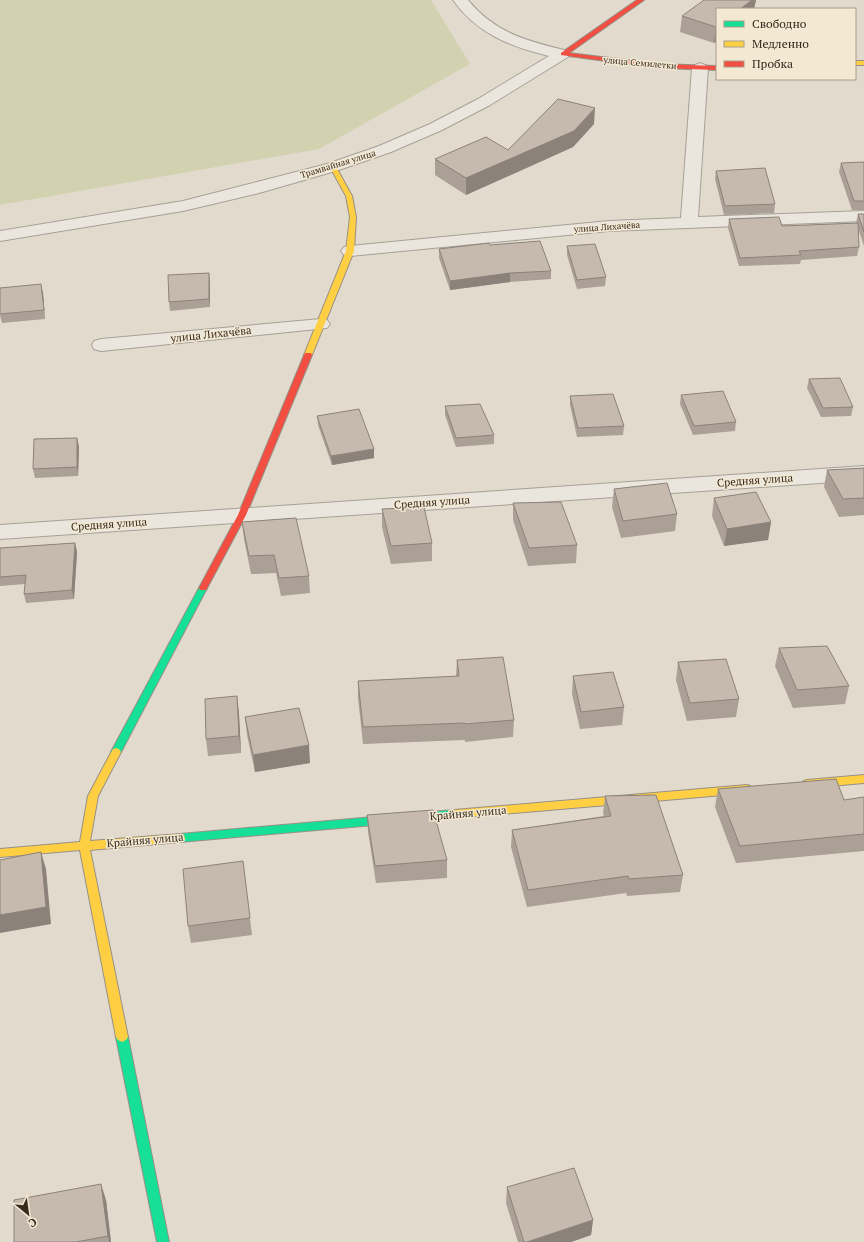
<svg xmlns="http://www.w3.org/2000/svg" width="864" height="1242" font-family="'PT Serif',serif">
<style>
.green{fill:#d2d1b0}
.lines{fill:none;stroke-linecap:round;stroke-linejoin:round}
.street-casing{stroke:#a7a096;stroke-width:2}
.fast-casing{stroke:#979086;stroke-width:2}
.slow-casing{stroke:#979086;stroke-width:2}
.jam-casing{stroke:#979086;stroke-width:2}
.street{fill:#eae6de;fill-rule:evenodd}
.fast{fill:#16e098;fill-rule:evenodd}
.slow{fill:#ffcf43;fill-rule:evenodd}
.jam{fill:#f24e42;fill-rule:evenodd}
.wall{fill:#aaa096}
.shaded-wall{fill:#8b827a}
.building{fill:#c6baae;stroke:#8b827a}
.labels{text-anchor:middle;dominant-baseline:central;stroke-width:3;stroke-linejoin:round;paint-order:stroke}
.far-street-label{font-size:9px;fill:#36291e;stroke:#f3e9d3}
.street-label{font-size:11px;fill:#36291e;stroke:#f3e9d3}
</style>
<rect width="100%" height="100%" fill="#e2dbcd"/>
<polygon class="green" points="0,0 431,0 470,64 319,149 0,205"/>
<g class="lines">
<defs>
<g id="street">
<path d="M453,0H468C496,34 528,41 568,51L570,54L568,57L490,105L442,130L391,152L339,170L259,193L183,211L0,241V231L183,201L327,164L379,146L430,124L478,99L549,56C511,47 476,33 453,0Z"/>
<polygon points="700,63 705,65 708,68 698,217 864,211 864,221 609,231 350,256 344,255 341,251 344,247 350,246 609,221 681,218 692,68 695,65"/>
<polygon points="321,319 327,320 330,324 327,328 101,351 94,349 92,345 94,341 101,339"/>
<polygon points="864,466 864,480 0,539 0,525"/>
</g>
<g id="fast">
<polygon points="203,585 207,588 121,752 119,755 113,755 111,752 199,588"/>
<polygon points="454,810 458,811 459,814 458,817 454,818 180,842 176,841 175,838 176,835 180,834"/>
<polygon points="122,1032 126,1034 128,1037 169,1242 157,1242 116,1037 118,1034"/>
</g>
<g id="slow">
<rect x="855" y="61" width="9" height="4"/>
<polygon points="333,165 336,167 352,196 356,217 354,251 312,355 308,357 304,355 346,251 350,217 346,196 330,167"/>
<polygon points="116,748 119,749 121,752 98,796 90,841 180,834 184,835 185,838 184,841 180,842 90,850 128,1037 126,1040 122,1042 118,1040 116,1037 80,850 0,857 0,849 80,842 88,796 113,749"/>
<polygon points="864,775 864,783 807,788 804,787 802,784 804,781 807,780"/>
<polygon points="747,785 750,786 752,789 750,792 747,793 454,818 450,817 449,814 450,811 454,810"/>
</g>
<g id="jam">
<polygon points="637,0 644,0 569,53 659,64 717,66 717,70 659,68 561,55 561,53"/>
<polygon points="305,353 311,353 312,355 246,515 206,590 200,590 199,588 238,515"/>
</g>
</defs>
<use href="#street" class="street-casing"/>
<use href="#fast" class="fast-casing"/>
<use href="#slow" class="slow-casing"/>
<use href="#jam" class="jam-casing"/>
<use href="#street" class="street"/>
<use href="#fast" class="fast"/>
<use href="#slow" class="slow"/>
<use href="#jam" class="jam"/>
</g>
<g class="wall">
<polygon points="756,0 754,9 717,9 717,41 714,43 680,32 682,16"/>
<polygon points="594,124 573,147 466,195 435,175 435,159 508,150"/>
<polygon points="864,162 864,210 852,210 839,172 841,163"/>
<polygon points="716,171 775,204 774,213 724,215 715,179"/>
<polygon points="858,214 864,214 864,246 858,228 859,247 857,256 801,260 800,264 739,266 728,228 729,219 782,226 856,223"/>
<polygon points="490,245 551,271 551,279 510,282 450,290 439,258 439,249"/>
<polygon points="567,246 606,277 605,286 577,289 567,255"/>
<polygon points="210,282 210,307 170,311 169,302"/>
<polygon points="43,293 45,319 2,323 0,315"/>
<polygon points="809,379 853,407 851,416 821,417 807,388"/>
<polygon points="681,395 736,422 735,431 693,435 680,404"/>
<polygon points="570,396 624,426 623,435 577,437 570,405"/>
<polygon points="445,406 494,435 494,444 456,447 445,415"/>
<polygon points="317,416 374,449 374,458 332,465 318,425"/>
<polygon points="77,438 79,447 78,476 35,478 33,469"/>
<polygon points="864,468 864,515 839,517 824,487 827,470"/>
<polygon points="614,489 677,514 675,531 621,538 612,507"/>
<polygon points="714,498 771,522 768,540 724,546 712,516"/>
<polygon points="513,503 577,545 576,563 528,566 513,520"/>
<polygon points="382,509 432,543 432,561 391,564 382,527"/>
<polygon points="242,522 309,576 310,593 281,596 276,573 251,574 244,539"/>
<polygon points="75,543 77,552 74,599 26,603 24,594 25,584 0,586 0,548"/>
<polygon points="779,648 849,686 845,704 793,708 775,666"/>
<polygon points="457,660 514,720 513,737 465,742 465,740 363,744 358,698 358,681 456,676"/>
<polygon points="678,662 739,699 736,717 687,721 676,680"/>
<polygon points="573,676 624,707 622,725 580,729 572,694"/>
<polygon points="237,696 239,714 241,753 208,756 206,739"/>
<polygon points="245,717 310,763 255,772 247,735"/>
<polygon points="718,789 844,800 864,797 864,851 736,863 715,807"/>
<polygon points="605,796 683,875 680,892 627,896 626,893 527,907 511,847 512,830 604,816 603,814"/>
<polygon points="367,815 447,860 447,878 376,883 368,832"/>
<polygon points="243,861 252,935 191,943 188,926"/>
<polygon points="507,1187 593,1220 591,1235 571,1242 518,1242 506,1203"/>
<polygon points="106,1200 111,1242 14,1242"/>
</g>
<g class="shaded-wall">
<polygon points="752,0 756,0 754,9 740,9"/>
<polygon points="717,26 717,41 714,43 716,27"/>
<polygon points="595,108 594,124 573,147 466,195 466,178"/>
<polygon points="209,273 210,282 210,307 209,299"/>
<polygon points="510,273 510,282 450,290 450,281"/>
<polygon points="41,284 43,293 45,319 44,310"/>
<polygon points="77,438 79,447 78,476 77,467"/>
<polygon points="374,449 374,458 332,465 331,456"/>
<polygon points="771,522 768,540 724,546 727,529"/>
<polygon points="75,543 77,552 74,599 72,590"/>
<polygon points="237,696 239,714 241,753 239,736"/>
<polygon points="309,745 310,763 255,772 253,755"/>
<polygon points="41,852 46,869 51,924 0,933 0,915"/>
<polygon points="101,1184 106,1200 111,1242 109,1242 108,1236"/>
<polygon points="593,1220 591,1235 571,1242 527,1242"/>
</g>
<g class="building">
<polygon points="704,0 752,0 740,9 717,9 717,26 716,27 682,16"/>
<polygon points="558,99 595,108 574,131 466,178 435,159 486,137 508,150"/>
<polygon points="864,162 864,201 854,201 841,163"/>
<polygon points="765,168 775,204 725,206 716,171"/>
<polygon points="858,214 864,214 864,232"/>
<polygon points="779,217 782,226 858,223 859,247 799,251 801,255 740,258 729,219"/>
<polygon points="540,241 551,271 510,273 450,281 439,249 489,243 490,245"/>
<polygon points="595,244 606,277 577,280 567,246"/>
<polygon points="209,273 209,299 169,302 168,275"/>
<polygon points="41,284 44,310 0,314 0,288"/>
<polygon points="840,378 853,407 823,408 809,379"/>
<polygon points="723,391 736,422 694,426 681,395"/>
<polygon points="613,394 624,426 578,428 570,396"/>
<polygon points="480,404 494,435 456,438 445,406"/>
<polygon points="359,409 374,449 331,456 317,416"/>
<polygon points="77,438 77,467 33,469 34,439"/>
<polygon points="864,468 864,498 843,499 827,470"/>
<polygon points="667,483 677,514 623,521 614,489"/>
<polygon points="756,492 771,522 727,529 714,498"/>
<polygon points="561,502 577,545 529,548 513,503"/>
<polygon points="424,507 432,543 391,546 382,509"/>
<polygon points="296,518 309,576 279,578 274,555 249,556 242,522"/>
<polygon points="75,543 72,590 24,594 26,575 0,577 0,548"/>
<polygon points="827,646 849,686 797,690 779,648"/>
<polygon points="503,657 514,720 465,724 465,723 363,727 358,681 459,676 457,660"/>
<polygon points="726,659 739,699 690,703 678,662"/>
<polygon points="613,672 624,707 581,712 573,676"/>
<polygon points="237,696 239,736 206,739 205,699"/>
<polygon points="299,708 309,745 253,755 245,717"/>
<polygon points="836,779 844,800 864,797 864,834 740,846 718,789"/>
<polygon points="656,795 683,875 629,879 628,876 528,890 512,830 611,816 605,796"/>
<polygon points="433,810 447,860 375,866 367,815"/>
<polygon points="41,852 46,907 0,915 0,860"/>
<polygon points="243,861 250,918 188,926 183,869"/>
<polygon points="574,1168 593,1220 527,1242 524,1242 507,1187"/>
<polygon points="101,1184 108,1236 76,1242 14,1242 14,1200"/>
</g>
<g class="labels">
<g class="far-street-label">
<text transform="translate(640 63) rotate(5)">улица Семилетки</text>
<text transform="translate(338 164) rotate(-17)">Трамвайная улица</text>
<text transform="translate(607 227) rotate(-4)">улица Лихачёва</text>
</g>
<g class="street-label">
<text transform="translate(211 334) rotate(-6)">улица Лихачёва</text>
<text transform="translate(755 480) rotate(-4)">Средняя улица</text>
<text transform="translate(432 502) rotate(-4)">Средняя улица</text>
<text transform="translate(109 524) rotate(-4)">Средняя улица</text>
<text transform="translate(468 813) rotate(-5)">Крайняя улица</text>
<text transform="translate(145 840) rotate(-5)">Крайняя улица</text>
</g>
</g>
<rect x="716" y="8" width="140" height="72" fill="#f3e9d3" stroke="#a79c8b"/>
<rect x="724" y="21" width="20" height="6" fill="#16e098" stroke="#a79c8b"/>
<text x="752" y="28" font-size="12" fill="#36291e">Свободно</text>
<rect x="724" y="41" width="20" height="6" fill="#ffcf43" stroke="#a79c8b"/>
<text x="752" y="48" font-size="12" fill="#36291e">Медленно</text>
<rect x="724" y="61" width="20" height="6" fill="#f24e42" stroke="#a79c8b"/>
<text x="752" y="68" font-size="12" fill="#36291e">Пробка</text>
<g transform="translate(28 1214) rotate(151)" stroke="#f3e9d3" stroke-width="3" paint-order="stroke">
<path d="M0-3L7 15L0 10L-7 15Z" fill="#36291e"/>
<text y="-6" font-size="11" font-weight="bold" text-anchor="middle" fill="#36291e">С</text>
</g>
</svg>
